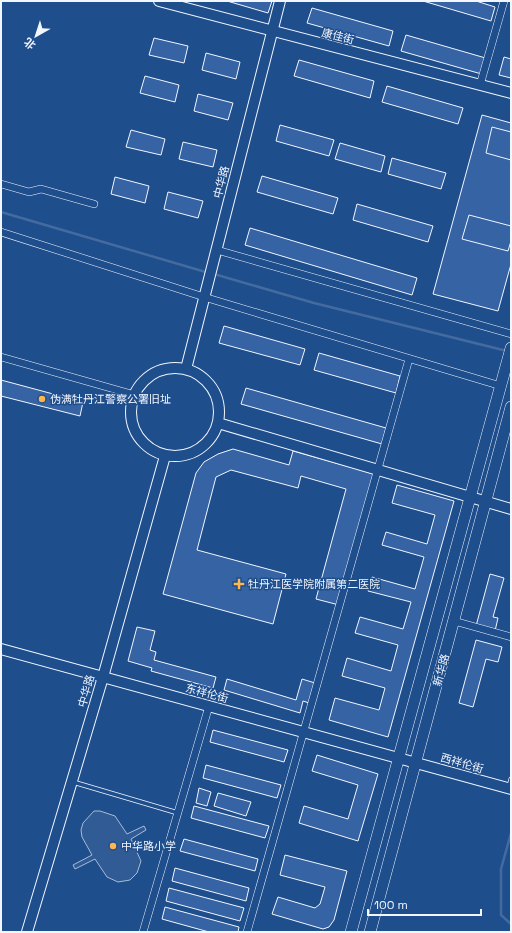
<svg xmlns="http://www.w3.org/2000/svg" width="512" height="933" font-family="'Space Grotesk','Noto Sans SC',sans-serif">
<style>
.built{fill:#305b95;stroke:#a8bbd7}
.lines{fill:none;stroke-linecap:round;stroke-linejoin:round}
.stream{stroke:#446ba0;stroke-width:2.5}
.building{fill:#3563a3;stroke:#f2f6ff}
.lane-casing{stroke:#f2f6ff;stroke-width:5}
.street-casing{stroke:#f2f6ff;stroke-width:8}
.secondary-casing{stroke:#f2f6ff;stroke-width:12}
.primary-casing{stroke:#f2f6ff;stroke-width:12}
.lane{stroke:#1f4e8c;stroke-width:3.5}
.street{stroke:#1f4e8c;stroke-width:7}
.secondary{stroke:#1f4e8c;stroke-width:10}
.primary{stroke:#1f4e8c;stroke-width:11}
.poi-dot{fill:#ffb74d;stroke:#1f4e8c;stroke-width:1.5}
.labels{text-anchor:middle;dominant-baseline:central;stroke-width:3;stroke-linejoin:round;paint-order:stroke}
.street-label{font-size:11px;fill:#f2f6ff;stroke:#1f4e8c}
.poi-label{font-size:11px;fill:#f2f6ff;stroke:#1f4e8c;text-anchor:start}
</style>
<rect width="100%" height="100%" fill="#1f4e8c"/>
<polygon class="built" points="94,811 100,811 115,816 127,834 144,826 146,830 131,839 141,861 137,873 130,880 118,882 107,877 95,859 75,869 73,865 92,855 82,837 81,830 83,823"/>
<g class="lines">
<g class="stream">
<polyline points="1,212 209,273"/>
<polyline points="214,274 314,303 507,351"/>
<polyline points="511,833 501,869 501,915 511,924"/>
</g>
</g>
<g class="building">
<polygon points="227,1 272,1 268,13"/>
<polygon points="423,1 476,1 495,7 491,21"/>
<polygon points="312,8 393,31 389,46 307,23"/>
<polygon points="406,35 489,59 485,75 401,51"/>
<polygon points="154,38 188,46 184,63 149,55"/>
<polygon points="206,53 240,62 236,79 202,70"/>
<polygon points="504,57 511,59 511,78 499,75"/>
<polygon points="299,60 374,81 370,98 294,76"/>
<polygon points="145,76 179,85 175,102 140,93"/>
<polygon points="387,86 463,108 458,124 382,102"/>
<polygon points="198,94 233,103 228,120 194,111"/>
<polygon points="482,115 511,123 511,264 498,311 433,294"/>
<polygon points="280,125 334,140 329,156 276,141"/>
<polygon points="492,127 511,132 511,160 486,153"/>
<polygon points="131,130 165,139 161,155 126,147"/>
<polygon points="183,142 217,150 213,167 179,159"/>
<polygon points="340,143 385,156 381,172 335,159"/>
<polygon points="392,158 446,173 441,189 388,174"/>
<polygon points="262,176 338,198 333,214 257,192"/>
<polygon points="115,177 149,186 145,203 111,194"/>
<polygon points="168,192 203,201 198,218 164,209"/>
<polygon points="357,204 433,226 428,242 353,220"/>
<polygon points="469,215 511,226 511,241 508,251 462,239"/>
<polygon points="250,228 417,278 412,295 245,245"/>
<polygon points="224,326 305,349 300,365 219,343"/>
<polygon points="319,353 400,376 396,393 314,370"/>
<polygon points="1,380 83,402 80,416 1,396"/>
<polygon points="246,388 386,428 382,444 241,404"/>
<polygon points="233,449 289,465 293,451 375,474 339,605 316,599 346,489 301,476 298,488 231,470 216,477 197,550 286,574 273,624 163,594 196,473 204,462 218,454"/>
<polygon points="397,485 454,501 388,737 329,720 335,698 379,710 385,688 342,676 347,658 391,671 398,645 355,633 360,617 403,629 411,602 368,591 372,577 415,589 424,557 382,545 386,532 427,544 435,515 392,503"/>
<polygon points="490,574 504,578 493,617 498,618 495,631 476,626"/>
<polygon points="137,627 155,631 150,650 156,652 154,660 216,677 213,688 151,671 152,668 128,661"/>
<polygon points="476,640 502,647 498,662 486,659 473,707 459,703"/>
<polygon points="227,679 296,700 302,679 315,683 309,703 303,701 300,713 224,690"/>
<polygon points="213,730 288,750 284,762 210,742"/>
<polygon points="317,755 378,774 358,841 299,823 304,806 348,819 358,785 312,771"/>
<polygon points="206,765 281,785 277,798 203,778"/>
<polygon points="199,788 211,792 207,806 196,803"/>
<polygon points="218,793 251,802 246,816 214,806"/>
<polygon points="194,806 269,826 265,838 191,818"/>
<polygon points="184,839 258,859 255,871 180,851"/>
<polygon points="285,855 347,871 334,920 329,927 323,929 272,914 278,897 315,908 320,904 325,887 280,875"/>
<polygon points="175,868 249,888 246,901 172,881"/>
<polygon points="169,888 244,908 240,921 166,901"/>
<polygon points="165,907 239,927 238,932 209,932 162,919"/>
</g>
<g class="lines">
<defs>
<g id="lane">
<polyline points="73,782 178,813"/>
<polyline points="509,787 511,779"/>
</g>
<g id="street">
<polyline points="480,85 504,1"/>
<polyline points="1,184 29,192 41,189 94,204"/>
<polyline points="1,232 204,297 501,386"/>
<polyline points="217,250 511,334"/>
<polyline points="1,357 135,395"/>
<polyline points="454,621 511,637"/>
<polyline points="143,932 209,706"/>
<polyline points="247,932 409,359"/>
</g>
<g id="secondary">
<polyline points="159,1 511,93"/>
<circle cx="175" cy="412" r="44"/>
<polyline points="186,369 280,1"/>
<polyline points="218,423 511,509"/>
<polyline points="1,649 511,789"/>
<polyline points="27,932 103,677 165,456"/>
</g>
<g id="primary">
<polyline points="351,932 511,348"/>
<polyline points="370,932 511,407"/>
</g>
</defs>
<use href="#lane" class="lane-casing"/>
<use href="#street" class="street-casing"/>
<use href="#secondary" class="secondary-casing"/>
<use href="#primary" class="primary-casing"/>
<use href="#lane" class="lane"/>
<use href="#street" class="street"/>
<use href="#secondary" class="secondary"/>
<use href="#primary" class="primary"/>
</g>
<g class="poi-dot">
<circle cx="42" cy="399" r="4"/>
<path d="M237 578h4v4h4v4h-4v4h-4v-4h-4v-4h4z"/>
<circle cx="113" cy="846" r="4"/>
</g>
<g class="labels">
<g class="street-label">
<text transform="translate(338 36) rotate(14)">康佳街</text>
<text transform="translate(221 182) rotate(-76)">中华路</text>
<text transform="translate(441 670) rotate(-75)">新华路</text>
<text transform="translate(86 691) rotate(-74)">中华路</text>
<text transform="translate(207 693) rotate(15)">东祥伦街</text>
<text transform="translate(462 763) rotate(16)">西祥伦街</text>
</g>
<g class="poi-label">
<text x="50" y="399">伪满牡丹江警察公署旧址</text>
<text x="248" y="584">牡丹江医学院附属第二医院</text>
<text x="121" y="846">中华路小学</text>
</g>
</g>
<rect width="512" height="933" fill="none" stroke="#f2f6ff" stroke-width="4"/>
<g transform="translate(36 36) rotate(219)" stroke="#1f4e8c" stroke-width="3" paint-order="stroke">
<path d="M0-3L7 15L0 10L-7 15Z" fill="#f2f6ff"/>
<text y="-6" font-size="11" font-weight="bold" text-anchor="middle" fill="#f2f6ff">北</text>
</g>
<path d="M368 909v6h113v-6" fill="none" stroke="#f2f6ff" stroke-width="2"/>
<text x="374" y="909" font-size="12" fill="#f2f6ff" stroke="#1f4e8c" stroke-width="3" paint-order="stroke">100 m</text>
</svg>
